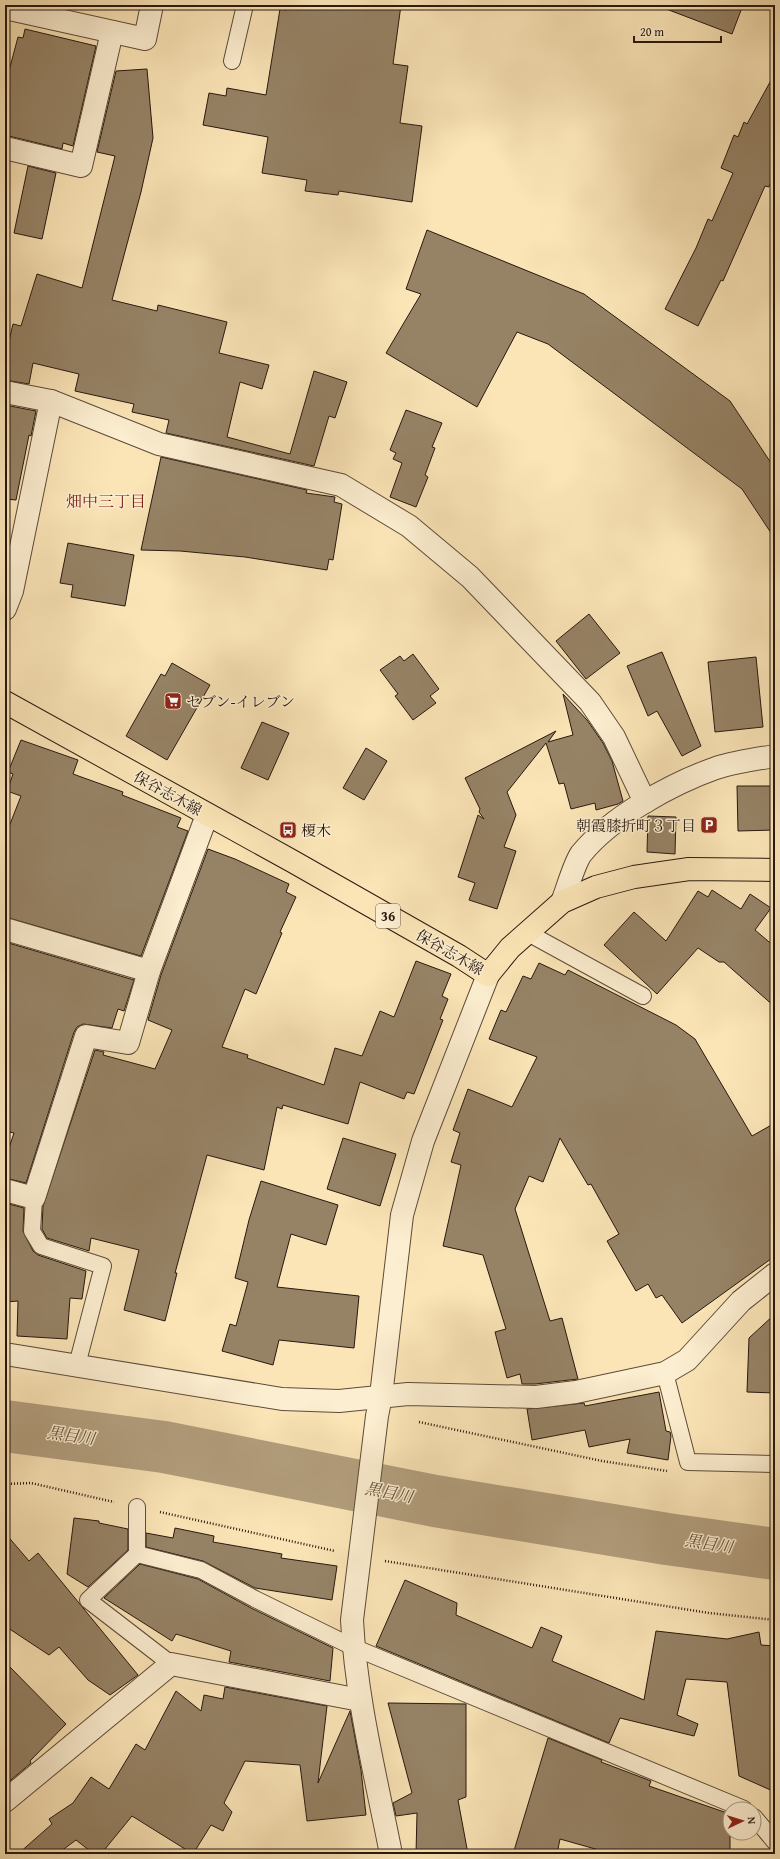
<svg xmlns="http://www.w3.org/2000/svg" width="780" height="1859" font-family="'Gentium Book Plus','Noto Serif JP',serif">
<style>
.lines{fill:none;stroke-linecap:round;stroke-linejoin:round}
.river{stroke:#b39f7e;stroke-width:52}
.building{fill:#968366;stroke:#28180f}
.service-casing{stroke:#5d4b39;stroke-width:18}
.minor-casing{stroke:#5d4b39;stroke-width:24}
.tertiary-casing{stroke:#5d4b39;stroke-width:24}
.primary-casing{stroke:#28180f;stroke-width:24}
.path{stroke:#28180f;stroke-width:2.5;stroke-dasharray:1 2;stroke-linecap:butt}
.service{stroke:#fceed0;stroke-width:16}
.minor{stroke:#fceed0;stroke-width:22}
.tertiary{stroke:#fceed0;stroke-width:22}
.primary{stroke:#fbe5b7;stroke-width:22}
.labels{text-anchor:middle;dominant-baseline:central;stroke-width:3;stroke-linejoin:round;paint-order:stroke}
.shield{fill:#fceed0;stroke:#685849;stroke-width:1}
.shield-label{font-size:14px;font-weight:bold;fill:#28180f}
.poi-label{font-size:15px;fill:#28180f;stroke:#fceed0;text-anchor:start}
.street-label{font-size:15px;fill:#28180f;stroke:#fceed0}
.neighbourhood-label{font-size:16px;fill:#7a1f14;stroke:#fceed0}
.water-label{font-size:16px;font-style:italic;fill:#604e3b;stroke:#fceed0}
</style>
<rect width="100%" height="100%" fill="#fbe5b7"/>
<filter id="stains"><feTurbulence type="fractalNoise" baseFrequency=".005" numOctaves="4"/><feColorMatrix values="0 0 0 0 .2 0 0 0 0 .09 0 0 0 0 .02 0 0 0 .5 -.17"/></filter>
<radialGradient id="worn" r=".72"><stop offset=".6" stop-color="#630" stop-opacity="0"/><stop offset="1" stop-color="#630" stop-opacity=".3"/></radialGradient>
<g class="lines">
<polyline class="river" points="5,1426 164,1447 435,1501 667,1539 775,1554"/>
</g>
<g class="building">
<polygon points="287,5 401,5 393,64 408,66 400,123 422,126 412,202 339,191 338,195 305,191 307,180 262,173 268,137 203,125 209,93 226,96 227,88 266,95 280,9 286,10"/>
<polygon points="662,5 743,5 732,34 661,7"/>
<polygon points="25,29 96,46 73,146 63,143 62,149 5,135 5,86 18,37 23,38"/>
<polygon points="147,69 153,138 141,192 112,300 157,311 158,305 227,322 219,353 269,365 262,389 240,382 227,437 290,454 314,371 347,382 335,418 329,416 314,466 166,433 169,420 132,412 134,404 75,391 79,374 33,363 29,384 5,380 5,358 13,324 21,326 37,274 82,288 115,156 97,152 116,71"/>
<polygon points="775,73 775,172 769,187 765,186 723,281 721,280 698,326 665,309 696,248 708,219 712,221 733,173 721,168 734,135 738,137 744,122 747,124"/>
<polygon points="28,166 56,173 42,239 14,233"/>
<polygon points="427,230 584,294 730,401 775,469 775,539 742,489 548,344 517,332 477,407 386,353 421,294 406,289"/>
<polygon points="5,405 36,411 31,436 29,435 16,500 5,499"/>
<polygon points="406,410 442,423 432,447 435,448 425,475 428,477 416,507 390,497 402,463 393,459 396,453 390,450"/>
<polygon points="161,457 307,490 306,493 335,497 334,502 342,504 333,560 329,559 327,570 245,557 180,551 141,550"/>
<polygon points="68,543 134,555 125,606 71,597 73,585 60,583"/>
<polygon points="589,614 620,653 586,679 556,641"/>
<polygon points="662,652 701,746 682,756 657,711 648,716 627,666"/>
<polygon points="413,654 439,689 430,696 436,703 413,720 395,696 398,694 380,670 400,656 404,661"/>
<polygon points="756,657 763,727 715,732 708,662"/>
<polygon points="172,663 210,685 167,760 126,736 161,674 165,676"/>
<polygon points="563,694 587,720 603,743 612,761 623,801 618,804 596,810 595,803 571,809 564,783 559,784 546,743 507,792 516,815 504,847 516,851 497,909 469,900 475,883 458,877 478,815 484,819 479,812 480,809 465,778 556,731 548,742 573,735"/>
<polygon points="262,722 289,733 268,780 241,768"/>
<polygon points="21,740 78,760 73,774 123,792 122,795 181,818 177,827 188,831 141,956 5,917 5,837 21,796 7,791 13,774 8,772"/>
<polygon points="366,748 387,761 364,800 343,788"/>
<polygon points="737,786 774,786 775,830 738,831"/>
<polygon points="648,816 676,817 675,854 647,852"/>
<polygon points="208,849 235,859 289,884 286,892 296,897 280,932 282,933 256,994 245,989 222,1047 248,1055 247,1058 324,1085 335,1048 362,1056 380,1011 394,1017 416,961 451,974 442,996 448,999 440,1019 443,1020 414,1094 407,1092 404,1099 360,1082 348,1124 283,1105 282,1109 277,1107 264,1170 207,1155 175,1273 177,1273 165,1321 124,1310 139,1250 91,1238 89,1251 47,1238 42,1229 43,1206 95,1050 104,1052 103,1055 155,1069 172,1030 148,1020 161,975"/>
<polygon points="712,890 741,909 750,894 771,908 755,930 775,947 775,1007 724,962 719,962 698,948 657,994 604,945 634,912 666,941 698,891 708,897"/>
<polygon points="5,942 134,980 124,1011 118,1009 112,1028 83,1024 77,1027 74,1032 26,1183 5,1178 5,1160 14,1133 5,1131"/>
<polygon points="539,963 565,975 568,970 676,1025 695,1039 752,1136 775,1123 775,1256 682,1323 662,1295 656,1298 648,1284 636,1291 607,1241 619,1234 591,1184 588,1185 560,1138 543,1182 529,1176 515,1209 550,1321 562,1318 578,1379 535,1384 522,1384 520,1374 507,1378 495,1332 506,1329 483,1255 443,1246 461,1165 451,1162 460,1133 453,1130 468,1089 512,1107 537,1057 489,1039 501,1010 506,1012 523,976 531,979"/>
<polygon points="343,1138 396,1154 380,1206 327,1189"/>
<polygon points="261,1181 338,1205 326,1245 291,1234 277,1287 359,1296 354,1348 279,1340 273,1365 222,1351 230,1324 236,1326 248,1282 235,1278 249,1220"/>
<polygon points="5,1203 24,1208 23,1231 33,1251 38,1255 86,1271 82,1299 70,1298 67,1339 17,1336 18,1301 5,1302"/>
<polygon points="775,1314 775,1393 747,1392 749,1338"/>
<polygon points="659,1392 666,1431 670,1432 671,1436 668,1460 627,1453 630,1439 589,1447 585,1430 532,1440 527,1409 584,1403 585,1406"/>
<polygon points="74,1518 99,1521 99,1523 128,1529 128,1550 88,1587 67,1574"/>
<polygon points="175,1528 214,1536 213,1542 282,1554 281,1558 337,1566 332,1600 255,1588 203,1561 146,1547 146,1533 173,1538"/>
<polygon points="5,1533 29,1561 38,1553 138,1675 110,1695 88,1680 59,1647 49,1655 5,1626"/>
<polygon points="140,1564 198,1579 251,1608 333,1648 330,1681 229,1662 231,1651 176,1634 172,1641 104,1598"/>
<polygon points="405,1580 457,1603 456,1615 532,1648 541,1627 562,1636 552,1661 644,1700 656,1631 727,1639 759,1632 761,1645 775,1646 775,1792 739,1776 727,1682 686,1679 677,1715 698,1724 694,1736 620,1718 609,1743 376,1646"/>
<polygon points="5,1662 66,1724 30,1761 31,1763 5,1785"/>
<polygon points="225,1687 327,1706 318,1783 350,1711 361,1770 366,1815 307,1821 300,1765 245,1761 224,1803 232,1812 223,1831 211,1825 193,1854 132,1816 101,1854 94,1854 76,1840 57,1854 18,1854 52,1824 49,1819 73,1803 91,1777 109,1789 136,1744 145,1750 176,1691 201,1711 204,1695 223,1699"/>
<polygon points="388,1703 466,1704 466,1797 458,1800 468,1854 416,1854 417,1813 396,1816 393,1803 412,1793"/>
<polygon points="548,1738 602,1760 601,1762 651,1781 649,1786 730,1814 730,1854 613,1854 560,1839 557,1854 513,1854"/>
</g>
<g class="lines">
<defs>
<g id="service">
<polyline points="232,61 245,5"/>
<polyline points="528,933 643,996"/>
<polyline points="34,1198 32,1231 41,1246 103,1266 77,1365"/>
<polyline points="665,1373 688,1462 775,1464"/>
<polyline points="137,1507 137,1554 88,1600 171,1664"/>
<polyline points="137,1554 201,1570 255,1599 353,1647 744,1809"/>
<polyline points="754,1817 775,1842"/>
</g>
<g id="minor">
<polyline points="5,8 145,39 152,5"/>
<polyline points="5,148 81,166 112,32"/>
<polyline points="5,392 51,401 159,444 341,485 409,526 470,577 590,702 614,737 645,802"/>
<polyline points="5,609 12,591 51,401"/>
<path d="M562,902C567,890 574,864 581,854C611,817 671,784 716,768C735,762 755,759 775,756"/>
<polyline points="5,929 149,971"/>
<polyline points="5,1190 34,1198 86,1036 128,1043 149,971 207,815"/>
<polyline points="5,1354 282,1399 339,1401 408,1394 536,1397 576,1392 665,1373 687,1360 741,1301 775,1274"/>
<polyline points="5,1801 171,1664 360,1700"/>
</g>
<path id="tertiary" d="M391,1854C376,1777 356,1699 352,1620L377,1416L381,1396L402,1215L423,1141L488,975"/>
<polyline id="primary" points="5,702 292,861 459,956 488,975 510,948 562,902 596,887 634,877 689,869 775,870"/>
</defs>
<use href="#service" class="service-casing"/>
<use href="#minor" class="minor-casing"/>
<use href="#tertiary" class="tertiary-casing"/>
<use href="#primary" class="primary-casing"/>
<g class="path">
<polyline points="419,1422 602,1461 667,1471"/>
<polyline points="5,1484 31,1483 114,1502"/>
<polyline points="160,1512 335,1551"/>
<polyline points="385,1561 709,1613 775,1620"/>
</g>
<use href="#service" class="service"/>
<use href="#minor" class="minor"/>
<use href="#tertiary" class="tertiary"/>
<use href="#primary" class="primary"/>
</g>
<defs>
<symbol id="supermarket-square" viewBox="-11 -11 22 22"><rect x="-9" y="-9" width="18" height="18" rx="4" fill="#8f2418" stroke="#fceed0"/><path d="M-6-5.5h2.5l.6 2H6L4.5 2H-2.5L-4.4-4H-6ZM-1.5 3.2a1.3 1.3 0 1 0 .1 0ZM3 3.2a1.3 1.3 0 1 0 .1 0Z" fill="#fff"/></symbol>
<symbol id="parking-square" viewBox="-11 -11 22 22"><rect x="-9" y="-9" width="18" height="18" rx="4" fill="#8f2418" stroke="#fceed0"/><path d="M-3.5-5.5H1a3.5 3.5 0 0 1 0 7H-1V5.5H-3.5ZM-1-3.4V-.6H.8a1.4 1.4 0 0 0 0-2.8Z" fill="#fff"/></symbol>
<symbol id="bus-square" viewBox="-11 -11 22 22"><rect x="-9" y="-9" width="18" height="18" rx="4" fill="#8f2418" stroke="#fceed0"/><path d="M-5-6H5V4H4V6H2V4H-2V6H-4V4H-5ZM-3.5-4V0h7V-4ZM-3.5 1.2v1.5H-2V1.2ZM2 1.2v1.5H3.5V1.2Z" fill="#fff"/></symbol>
</defs>
<g fill-rule="evenodd">
<use href="#supermarket-square" x="163" y="691" width="20" height="20"/>
<use href="#parking-square" x="699" y="815" width="20" height="20"/>
<use href="#bus-square" x="278" y="820" width="20" height="20"/>
</g>
<g class="labels">
<rect class="shield" x="376" y="904" width="24" height="24" rx="3"/>
<g class="shield-label">
<text x="388" y="916">36</text>
</g>
<g class="poi-label">
<text x="186" y="701">セブン-イレブン</text>
<text x="696" y="825" text-anchor="end">朝霞膝折町３丁目</text>
<text x="301" y="830">榎木</text>
</g>
<g class="street-label">
<text transform="translate(168 793) rotate(29)">保谷志木線</text>
<text transform="translate(450 952) rotate(30)">保谷志木線</text>
</g>
<g class="neighbourhood-label">
<text x="106" y="501">畑中三丁目</text>
</g>
<g class="water-label">
<text transform="translate(71 1435) rotate(8)">黒目川</text>
<text transform="translate(389 1492) rotate(11)">黒目川</text>
<text transform="translate(709 1543) rotate(9)">黒目川</text>
</g>
</g>
<rect width="780" height="1859" fill="none" stroke="#fbe5b7" stroke-width="20"/>
<rect x="6" y="6" width="768" height="1847" fill="none" stroke="#28180f" stroke-width="2"/>
<rect x="10" y="10" width="760" height="1839" fill="none" stroke="#28180f"/>
<g transform="translate(742 1821) rotate(86)"><circle r="19" fill="#fceed0" stroke="#a79883"/>
<path d="M0-3L7 15L0 10L-7 15Z" fill="#8f2418"/>
<text y="-6" font-size="11" font-weight="bold" text-anchor="middle" fill="#28180f">N</text>
</g>
<path d="M634 36v6h87v-6" fill="none" stroke="#28180f" stroke-width="2"/>
<text x="640" y="36" font-size="12" fill="#28180f" stroke="#fceed0" stroke-width="3" paint-order="stroke">20 m</text>
<rect width="100%" height="100%" filter="url(#stains)"/>
<rect width="100%" height="100%" fill="url(#worn)"/>
</svg>
